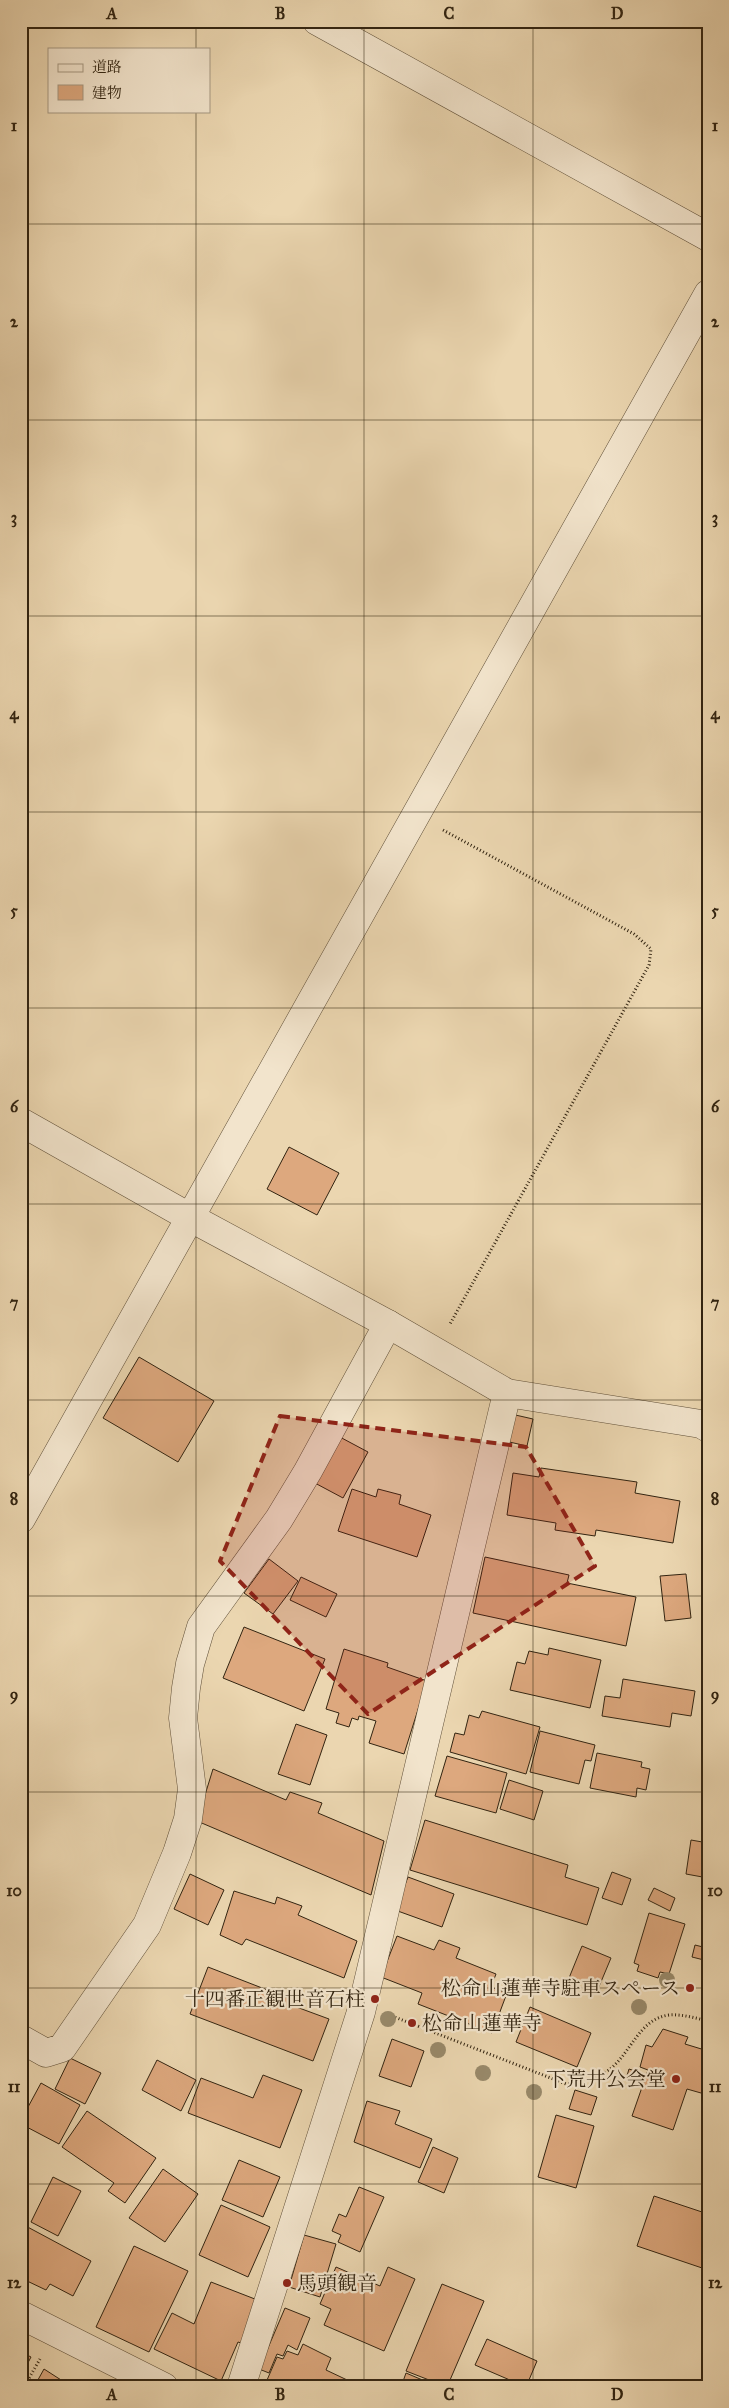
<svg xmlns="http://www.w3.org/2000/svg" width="729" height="2408" font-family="'IM FELL Great Primer','Noto Serif JP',serif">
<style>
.building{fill:#dda87e;stroke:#322411}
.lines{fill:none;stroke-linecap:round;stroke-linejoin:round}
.street-casing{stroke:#605039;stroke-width:29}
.path{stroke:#322411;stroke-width:3;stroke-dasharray:1 2.5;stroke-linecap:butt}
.street{stroke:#f2e4cc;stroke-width:28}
.tree{fill:#98896a}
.marked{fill:#8f2418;fill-opacity:0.2;stroke:#8f2418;stroke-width:4;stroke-dasharray:10 6;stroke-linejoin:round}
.grid{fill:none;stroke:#322411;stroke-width:1;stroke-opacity:0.55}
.poi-dot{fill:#8f2418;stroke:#f2e4cc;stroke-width:2}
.labels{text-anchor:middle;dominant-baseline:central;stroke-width:4.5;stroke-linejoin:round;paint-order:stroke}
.poi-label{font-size:20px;fill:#322411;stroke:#f2e4cc;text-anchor:end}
.neatline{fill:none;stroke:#322411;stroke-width:2}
.grid-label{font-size:16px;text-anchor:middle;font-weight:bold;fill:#322411}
</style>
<rect width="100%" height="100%" fill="#ebd6b0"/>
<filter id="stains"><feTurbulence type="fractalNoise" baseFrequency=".004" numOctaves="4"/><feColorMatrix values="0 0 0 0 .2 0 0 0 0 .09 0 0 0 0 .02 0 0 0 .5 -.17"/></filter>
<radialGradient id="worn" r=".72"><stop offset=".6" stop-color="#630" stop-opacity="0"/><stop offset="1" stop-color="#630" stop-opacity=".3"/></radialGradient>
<g class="building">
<polygon points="289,1147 339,1173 317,1215 267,1189"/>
<polygon points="139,1357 214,1401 178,1462 103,1418"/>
<polygon points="511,1414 533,1419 527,1446 505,1441"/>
<polygon points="338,1436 368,1452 343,1498 313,1482"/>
<polygon points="541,1468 637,1482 635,1493 680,1501 673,1543 596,1530 595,1536 555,1530 556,1523 507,1515 513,1473 539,1477"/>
<polygon points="352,1489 376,1497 378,1489 401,1495 399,1504 431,1515 417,1557 338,1531"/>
<polygon points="485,1557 569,1575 567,1583 636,1597 626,1646 473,1613"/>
<polygon points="269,1559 298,1581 273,1614 244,1593"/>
<polygon points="686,1574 691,1618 665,1621 660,1576"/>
<polygon points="301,1577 337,1594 326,1617 290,1600"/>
<polygon points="244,1627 325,1659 304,1711 223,1678"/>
<polygon points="549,1648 601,1660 590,1708 510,1690 517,1662 525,1664 529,1651 548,1655"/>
<polygon points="344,1649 388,1663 387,1667 427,1681 404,1754 369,1743 376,1721 359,1716 358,1720 352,1718 349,1727 336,1723 339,1713 326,1709"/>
<polygon points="623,1679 695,1691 691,1716 672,1713 670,1727 602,1716 605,1696 620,1698"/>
<polygon points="482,1711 540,1727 526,1774 450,1752 455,1733 464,1735 469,1715 479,1718"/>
<polygon points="296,1724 327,1735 310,1785 278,1774"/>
<polygon points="540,1731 595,1745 591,1761 585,1760 579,1784 530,1772"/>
<polygon points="597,1753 642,1762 641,1767 650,1769 646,1790 637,1788 636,1797 590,1788"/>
<polygon points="447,1756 507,1773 496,1813 435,1796"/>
<polygon points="213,1769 286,1800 290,1792 322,1803 318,1813 384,1841 371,1895 197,1821"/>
<polygon points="509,1780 543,1791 534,1820 500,1809"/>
<polygon points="425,1820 568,1865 565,1877 599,1888 587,1925 410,1870"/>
<polygon points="691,1840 708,1843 708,1878 686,1874"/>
<polygon points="612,1872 631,1879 622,1905 602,1898"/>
<polygon points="190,1874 224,1890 208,1925 174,1909"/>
<polygon points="408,1877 454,1894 442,1927 395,1910"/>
<polygon points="654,1888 675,1898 670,1911 648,1900"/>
<polygon points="234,1891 275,1904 277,1897 302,1906 298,1915 357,1941 344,1978 246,1939 242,1945 220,1935"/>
<polygon points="649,1913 685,1924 669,1974 660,1972 658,1978 637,1971 639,1965 634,1963"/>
<polygon points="397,1936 434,1950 439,1940 460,1948 456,1958 496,1974 491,1987 507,1993 492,2033 418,2004 422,1993 381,1977"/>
<polygon points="695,1945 707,1948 704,1960 692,1957"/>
<polygon points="582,1946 611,1958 598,1989 569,1978"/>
<polygon points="208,1967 293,2000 291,2005 329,2019 313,2061 190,2014"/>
<polygon points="530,2007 591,2033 577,2067 516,2042"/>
<polygon points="663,2029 688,2037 685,2044 708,2051 708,2095 687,2089 673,2130 632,2116 648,2070 640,2067 646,2045 652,2047"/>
<polygon points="392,2039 424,2051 411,2087 379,2076"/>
<polygon points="70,2058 101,2073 85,2104 55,2089"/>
<polygon points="157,2060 196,2080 181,2111 142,2090"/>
<polygon points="629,2069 638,2072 635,2082 626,2079"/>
<polygon points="263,2075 302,2090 280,2148 188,2113 201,2078 253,2098"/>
<polygon points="41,2083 80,2105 59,2144 21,2124 21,2120"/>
<polygon points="575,2090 597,2097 591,2115 569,2109"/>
<polygon points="367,2101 400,2111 395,2124 432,2139 420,2168 354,2142"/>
<polygon points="87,2111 156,2158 125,2203 108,2191 114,2183 62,2147"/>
<polygon points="556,2115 594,2126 576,2188 538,2177"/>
<polygon points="433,2147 458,2158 444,2193 418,2182"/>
<polygon points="239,2160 280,2177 263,2217 222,2200"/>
<polygon points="163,2169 198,2194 165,2242 129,2218"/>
<polygon points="53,2177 81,2191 58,2236 31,2222"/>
<polygon points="359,2187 384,2197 360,2252 338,2242 341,2235 332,2231 339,2214 346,2217"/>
<polygon points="654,2196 708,2214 708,2270 637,2246"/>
<polygon points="221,2205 270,2227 248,2277 199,2255"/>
<polygon points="22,2224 91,2261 73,2296 50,2284 46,2290 25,2280 21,2287"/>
<polygon points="304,2235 336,2244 320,2297 289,2287"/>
<polygon points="134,2246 188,2271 149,2352 96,2327"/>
<polygon points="336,2267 380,2286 388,2267 415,2279 384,2351 324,2325 331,2309 320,2304"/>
<polygon points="211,2282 260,2301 244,2344 238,2342 221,2381 154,2349 172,2313 194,2324"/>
<polygon points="442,2284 484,2301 447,2387 406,2371"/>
<polygon points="285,2308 310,2318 297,2350 288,2345 283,2356 277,2354 269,2373 259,2369"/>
<polygon points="487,2339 537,2361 526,2387 475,2365"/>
<polygon points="303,2344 331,2358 326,2370 362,2387 264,2387 277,2357 283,2359 287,2351 298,2355"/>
<polygon points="21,2352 31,2357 21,2376"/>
<polygon points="44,2369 72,2387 34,2387"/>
<polygon points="406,2373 439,2387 401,2387"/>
</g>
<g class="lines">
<defs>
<g id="street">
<polyline points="317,21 708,237"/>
<polyline points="21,1122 191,1218 388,1324 507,1393 701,1424 708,1428"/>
<polyline points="21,1519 708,294"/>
<polyline points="21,2039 46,2053 62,2048 147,1925 177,1853 188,1819 192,1789 183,1718 186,1688 190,1664 201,1627 279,1519 308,1471 388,1324"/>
<polyline points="21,2315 164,2387"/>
<polyline points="241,2387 361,2012 507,1393"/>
</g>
</defs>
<use href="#street" class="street-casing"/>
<g class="path">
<polyline points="443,830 634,934 651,949 649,965 450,1324"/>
<path d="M392,2016L566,2084C580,2084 598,2078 610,2069C631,2053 639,2019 669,2015C682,2014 695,2018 708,2021"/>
<polyline points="24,2387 40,2359"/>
</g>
<use href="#street" class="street"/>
</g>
<g class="tree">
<circle cx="667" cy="1980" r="8"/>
<circle cx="639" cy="2007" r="8"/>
<circle cx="388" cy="2019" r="8"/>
<circle cx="438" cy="2050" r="8"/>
<circle cx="483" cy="2073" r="8"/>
<circle cx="534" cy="2092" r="8"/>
</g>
<path class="marked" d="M280,1416L526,1447L595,1566L368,1714L220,1561Z"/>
<path class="grid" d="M196,21V49M364,21V2387M533,21V2387M196,111V2387M21,224H708M21,420H708M21,616H708M21,812H708M21,1008H708M21,1204H708M21,1400H708M21,1596H708M21,1792H708M21,1988H708M21,2184H708"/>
<g class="poi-dot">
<circle cx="690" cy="1988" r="5"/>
<circle cx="375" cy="1999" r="5"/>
<circle cx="412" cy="2023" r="5"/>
<circle cx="676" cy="2079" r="5"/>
<circle cx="287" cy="2283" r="5"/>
</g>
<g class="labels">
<g class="poi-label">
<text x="680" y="1988">松命山蓮華寺駐車スペース</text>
<text x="365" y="1999">十四番正観世音石柱</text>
<text x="422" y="2023" text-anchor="start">松命山蓮華寺</text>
<text x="666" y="2079">下荒井公会堂</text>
<text x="297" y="2283" text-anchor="start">馬頭観音</text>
</g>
</g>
<rect width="729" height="2408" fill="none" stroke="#ebd6b0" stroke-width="55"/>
<rect x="48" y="48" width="162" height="65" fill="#f2e4cc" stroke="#a59781"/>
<rect x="58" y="64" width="25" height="8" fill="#f2e4cc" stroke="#a59781"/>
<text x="92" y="72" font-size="15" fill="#322411">道路</text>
<rect x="58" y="85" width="25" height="15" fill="#dda87e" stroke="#a59781"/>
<text x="92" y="98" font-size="15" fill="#322411">建物</text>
<rect x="28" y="28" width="674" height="2352" class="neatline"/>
<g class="grid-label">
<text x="112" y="19">A</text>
<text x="280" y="19">B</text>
<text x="449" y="19">C</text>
<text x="617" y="19">D</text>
<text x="14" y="131">1</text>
<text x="715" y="131">1</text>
<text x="14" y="327">2</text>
<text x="715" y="327">2</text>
<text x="14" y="523">3</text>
<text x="715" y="523">3</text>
<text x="14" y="719">4</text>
<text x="715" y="719">4</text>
<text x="14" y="916">5</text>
<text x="715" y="916">5</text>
<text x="14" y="1112">6</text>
<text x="715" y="1112">6</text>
<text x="14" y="1308">7</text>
<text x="715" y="1308">7</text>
<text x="14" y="1504">8</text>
<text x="715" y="1504">8</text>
<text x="14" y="1700">9</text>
<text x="715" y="1700">9</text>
<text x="14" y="1896">10</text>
<text x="715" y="1896">10</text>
<text x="14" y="2092">11</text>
<text x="715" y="2092">11</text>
<text x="14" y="2288">12</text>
<text x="715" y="2288">12</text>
<text x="112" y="2400">A</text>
<text x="280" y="2400">B</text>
<text x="449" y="2400">C</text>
<text x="617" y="2400">D</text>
</g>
<rect width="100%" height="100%" filter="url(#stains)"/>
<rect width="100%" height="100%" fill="url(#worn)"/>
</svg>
